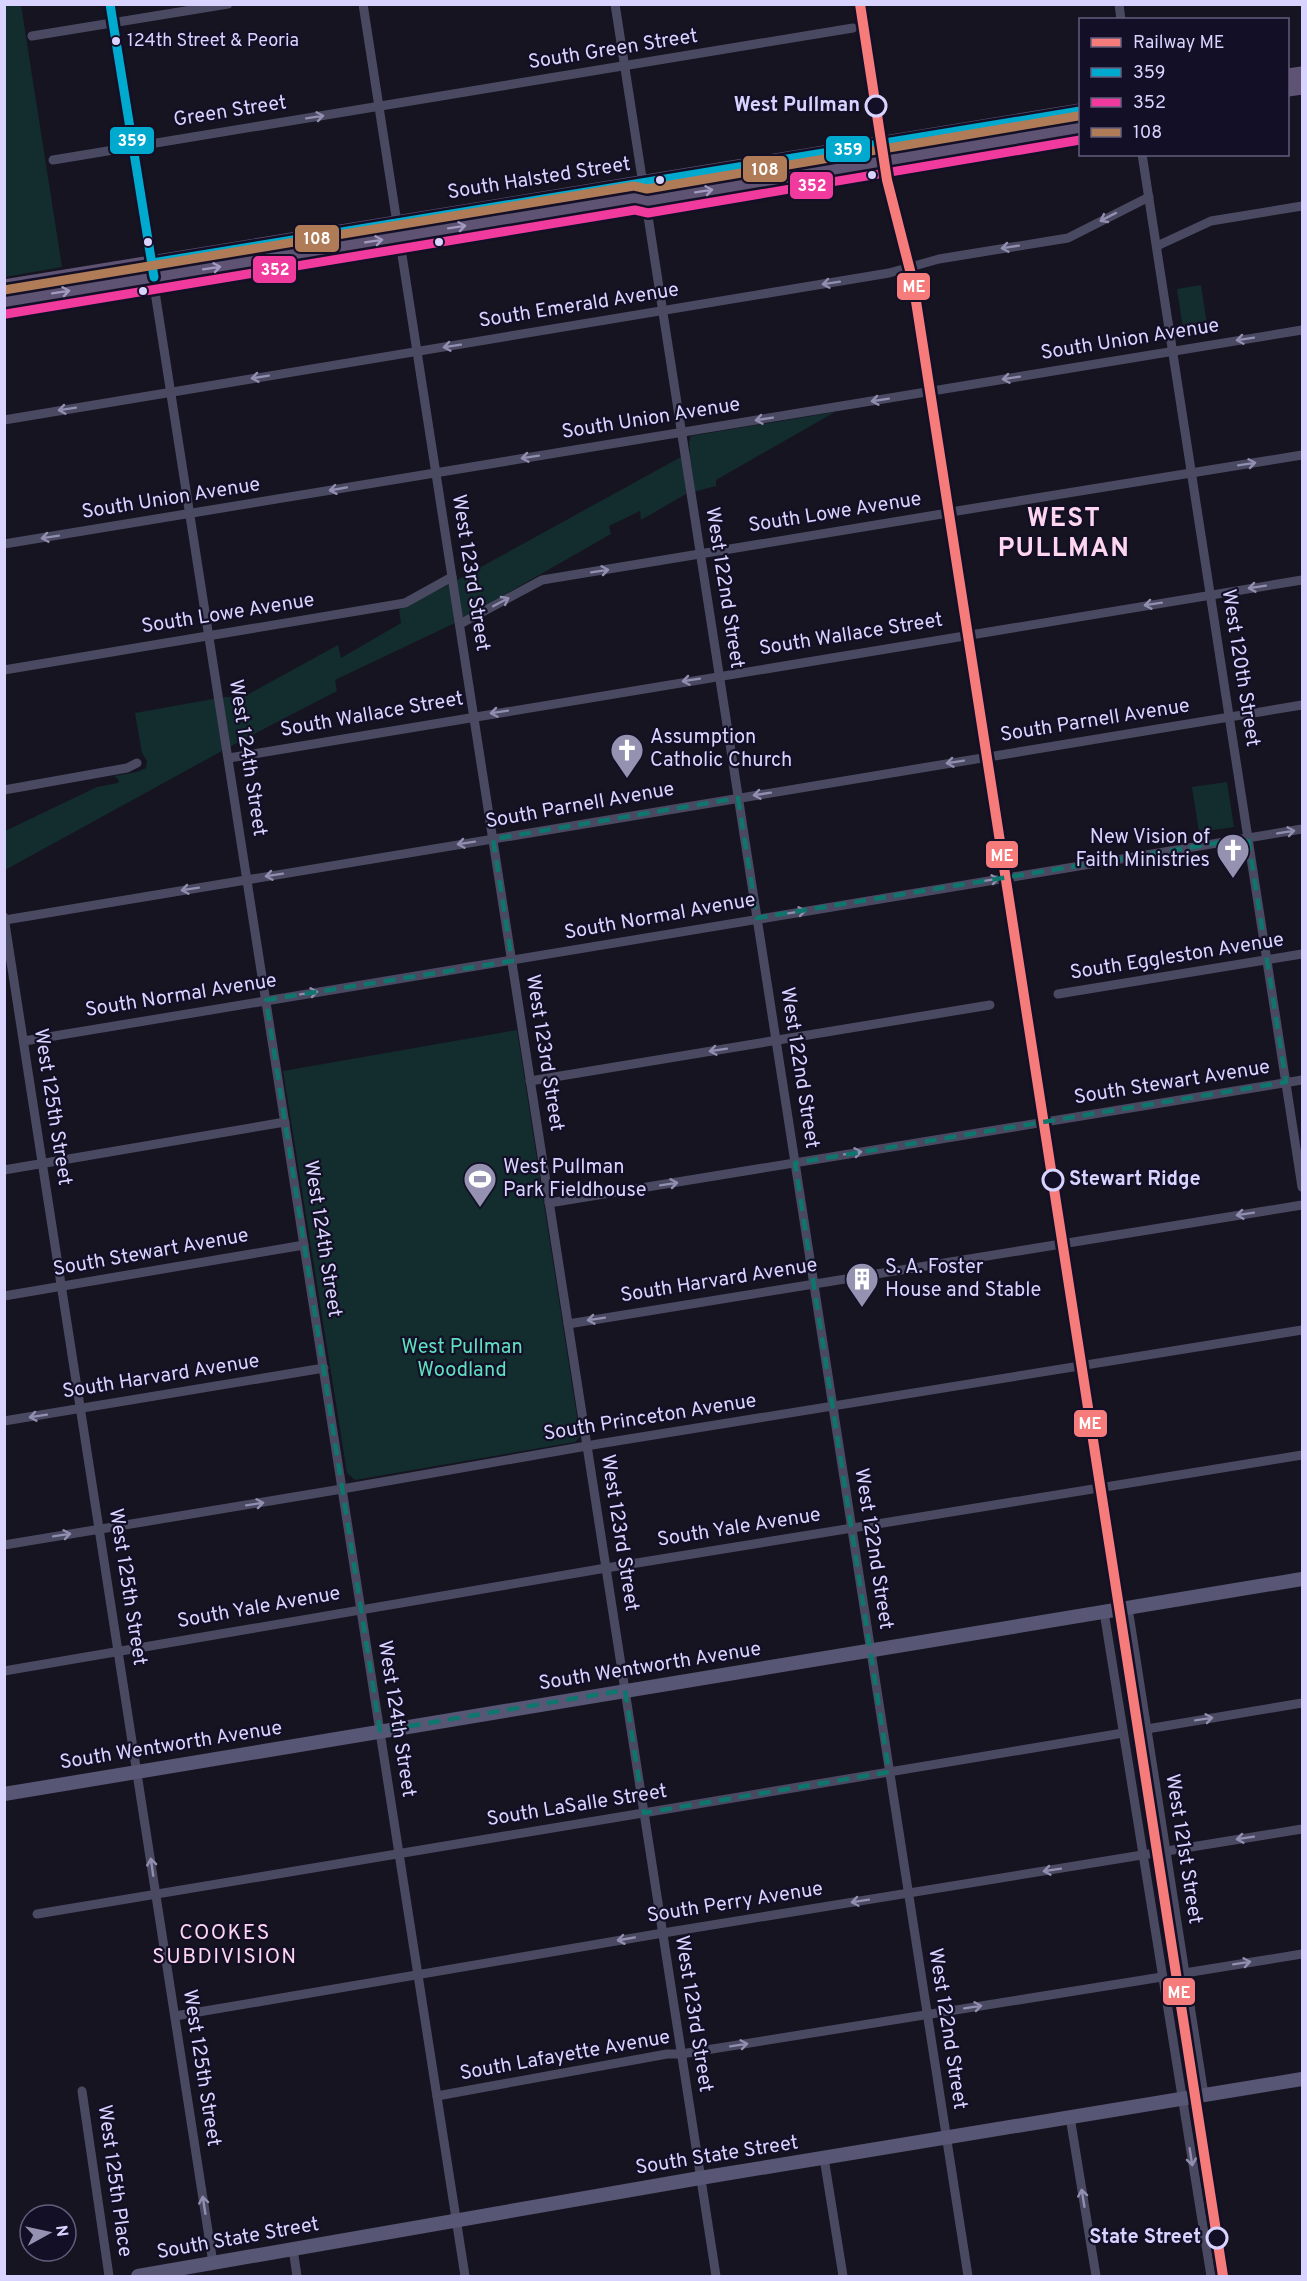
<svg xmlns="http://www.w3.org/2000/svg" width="1307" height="2281" font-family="Overpass,sans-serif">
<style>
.green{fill:#132c2d}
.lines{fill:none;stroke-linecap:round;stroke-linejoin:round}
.street{stroke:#4a4962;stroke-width:9}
.secondary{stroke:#575674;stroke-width:14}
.primary{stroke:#5e5373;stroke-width:15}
.bus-1-casing{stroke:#130f26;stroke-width:14}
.bus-2-casing{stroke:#130f26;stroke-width:14}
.bus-3-casing{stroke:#130f26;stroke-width:14}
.bus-1{stroke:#00a9ce;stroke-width:9}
.bus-2{stroke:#f13a9d;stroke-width:9}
.bus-3{stroke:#b07c57;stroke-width:9}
.rail-1-casing{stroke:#130f26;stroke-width:15}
.rail-1{stroke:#f67b7b;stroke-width:10}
.oneway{stroke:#928eb0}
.oneway2{stroke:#a29ac0}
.marked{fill:none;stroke:#0f766e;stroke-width:4.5;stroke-dasharray:12 8;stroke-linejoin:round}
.bus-dot{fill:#d9d4ff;stroke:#130f26;stroke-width:2}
.stop-dot{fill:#130f26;stroke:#d9d4ff;stroke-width:3}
.labels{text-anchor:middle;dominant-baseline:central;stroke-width:4.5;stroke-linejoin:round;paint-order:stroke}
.bus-label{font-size:18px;fill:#d9d4ff;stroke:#130f26;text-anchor:start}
.street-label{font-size:20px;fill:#d9d4ff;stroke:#130f26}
.stop-label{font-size:20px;font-weight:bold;fill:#d9d4ff;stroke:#130f26;text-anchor:end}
.poi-label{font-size:20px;fill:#d9d4ff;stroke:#130f26;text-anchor:start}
.park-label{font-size:20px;fill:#5fe0c0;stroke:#130f26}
.neighbourhood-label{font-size:21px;letter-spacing:1.5px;fill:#ffd6f0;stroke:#130f26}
.district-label{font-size:26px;font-weight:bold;letter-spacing:1.5px;fill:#ffd6f0;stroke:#130f26}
.line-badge{stroke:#130f26;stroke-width:2}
.badge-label{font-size:16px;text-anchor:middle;font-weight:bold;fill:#fff}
</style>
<rect width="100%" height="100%" fill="#161421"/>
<g class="green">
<polygon points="5,4 21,5 62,267 5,277"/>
<polygon points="1201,285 1208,332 1184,335 1177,289"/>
<polygon points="835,412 716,480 716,486 686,494 641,520 640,511 609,526 611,534 455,623 335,680 337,691 231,746 5,870 5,831 97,787 118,783 119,780 114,776 137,772 146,768 147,761 142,753 135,713 224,697 243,697 338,645 341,658 401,623 399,610 448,585 690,452 689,443 691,436"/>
<polygon points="1227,782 1234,827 1199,832 1192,787"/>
<polygon points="517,1030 580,1436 575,1442 355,1480 347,1473 283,1071"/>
</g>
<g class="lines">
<g class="street">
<polyline points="110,4 465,2276"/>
<polyline points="363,4 716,2276"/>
<polyline points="615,4 968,2276"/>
<polyline points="1119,4 1121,20"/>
<polyline points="32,36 228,4"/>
<polyline points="1142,154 1302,1187"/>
<polyline points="53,160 853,28"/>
<polyline points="1157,246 1211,221 1302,206"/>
<polyline points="4,420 889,273 939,259 1068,238 1149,197"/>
<polyline points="957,511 1302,455"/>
<polyline points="4,544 1302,330"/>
<polyline points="460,624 542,580 942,514"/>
<polyline points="4,670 405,603 452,577"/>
<polyline points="229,758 1302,580"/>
<polyline points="4,790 127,768 137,763"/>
<polyline points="4,917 213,2263"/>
<polyline points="5,920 1302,705"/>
<polyline points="1058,994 1302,954"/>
<polyline points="24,1041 1302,829"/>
<polyline points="530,1081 990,1005"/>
<polyline points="4,1170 285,1122"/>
<polyline points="549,1203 1302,1080"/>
<polyline points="4,1296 304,1245"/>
<polyline points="568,1324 1302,1205"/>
<polyline points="4,1421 324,1368"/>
<polyline points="4,1545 342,1489 598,1444 1302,1330"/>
<polyline points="1128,1608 1204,2095"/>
<polyline points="1104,1612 1211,2276"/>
<polyline points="4,1671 606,1568 1302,1455"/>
<polyline points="1147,1729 1302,1703"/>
<polyline points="37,1914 1123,1733"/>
<polyline points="1185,1973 1302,1954"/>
<polyline points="175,2016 663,1933 1302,1829"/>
<polyline points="82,2091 109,2276"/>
<polyline points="437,2096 667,2054 681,2054 1162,1977"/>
<polyline points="1070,2117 1096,2276"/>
<polyline points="824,2158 843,2276"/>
<polyline points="293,2249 297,2276"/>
</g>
<g class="secondary">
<polyline points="4,1794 1302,1579"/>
<polyline points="138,2276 700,2178 1302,2079"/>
</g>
<g class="primary">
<polyline points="1288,76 1302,74"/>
<polyline points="1288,89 1302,87"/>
<polyline points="4,287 1080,111"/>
<polyline points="4,302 636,198 646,201 1080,128"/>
</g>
<defs>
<g id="bus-1">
<polyline points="110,4 154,277"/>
<polyline points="152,263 1080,111"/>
</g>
<polyline id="bus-2" points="6,314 635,210 648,213 1080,140"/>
<polyline id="bus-3" points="4,290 634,186 647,189 1078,116"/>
</defs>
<use href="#bus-1" class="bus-1-casing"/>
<use href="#bus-2" class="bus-2-casing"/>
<use href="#bus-3" class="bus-3-casing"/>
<use href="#bus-1" class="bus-1"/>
<use href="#bus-2" class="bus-2"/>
<use href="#bus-3" class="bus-3"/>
<defs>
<polyline id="rail-1" points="860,4 887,180 913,282 1223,2276"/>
</defs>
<use href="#rail-1" class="rail-1-casing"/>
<use href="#rail-1" class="rail-1"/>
</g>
<defs><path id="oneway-shaft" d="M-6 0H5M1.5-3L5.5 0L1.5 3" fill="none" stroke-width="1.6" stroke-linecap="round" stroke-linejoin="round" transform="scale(1.5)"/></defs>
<g class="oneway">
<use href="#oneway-shaft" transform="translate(315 117) rotate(-9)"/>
<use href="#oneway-shaft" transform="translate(1108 217) rotate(153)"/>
<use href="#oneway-shaft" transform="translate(1010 247) rotate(171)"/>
<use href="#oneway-shaft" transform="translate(831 283) rotate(171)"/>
<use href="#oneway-shaft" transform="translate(1245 339) rotate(171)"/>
<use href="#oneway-shaft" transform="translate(452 346) rotate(171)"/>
<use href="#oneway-shaft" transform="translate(260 377) rotate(171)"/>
<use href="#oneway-shaft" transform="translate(1011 378) rotate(171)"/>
<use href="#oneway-shaft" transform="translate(880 400) rotate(171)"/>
<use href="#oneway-shaft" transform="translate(67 409) rotate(171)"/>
<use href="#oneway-shaft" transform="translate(764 419) rotate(171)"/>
<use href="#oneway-shaft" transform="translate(530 457) rotate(171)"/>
<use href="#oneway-shaft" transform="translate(1247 464) rotate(-9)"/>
<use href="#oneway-shaft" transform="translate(338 489) rotate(170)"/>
<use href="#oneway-shaft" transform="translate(50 537) rotate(171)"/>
<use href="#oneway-shaft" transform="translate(600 571) rotate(-9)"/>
<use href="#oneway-shaft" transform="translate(1257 587) rotate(171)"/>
<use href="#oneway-shaft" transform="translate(501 602) rotate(-28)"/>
<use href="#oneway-shaft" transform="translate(1153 604) rotate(171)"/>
<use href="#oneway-shaft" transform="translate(691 680) rotate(171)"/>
<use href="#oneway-shaft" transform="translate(499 712) rotate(171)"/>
<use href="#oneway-shaft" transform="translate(955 762) rotate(171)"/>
<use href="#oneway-shaft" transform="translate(762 794) rotate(171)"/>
<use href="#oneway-shaft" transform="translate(1286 832) rotate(-9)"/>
<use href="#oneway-shaft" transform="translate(466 843) rotate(171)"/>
<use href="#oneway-shaft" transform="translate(274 875) rotate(171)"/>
<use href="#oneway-shaft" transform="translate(990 880) rotate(-9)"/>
<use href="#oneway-shaft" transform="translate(190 889) rotate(171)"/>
<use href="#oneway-shaft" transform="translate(797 912) rotate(-9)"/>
<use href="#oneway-shaft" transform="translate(309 993) rotate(-9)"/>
<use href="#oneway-shaft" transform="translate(718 1050) rotate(171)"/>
<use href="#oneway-shaft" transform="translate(853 1153) rotate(-9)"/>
<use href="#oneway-shaft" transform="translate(669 1184) rotate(-9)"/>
<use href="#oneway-shaft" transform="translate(1245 1214) rotate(171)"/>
<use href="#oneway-shaft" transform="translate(596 1319) rotate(171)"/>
<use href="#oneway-shaft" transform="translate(38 1416) rotate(171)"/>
<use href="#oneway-shaft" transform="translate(255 1504) rotate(-9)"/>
<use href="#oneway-shaft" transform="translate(62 1535) rotate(-9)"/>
<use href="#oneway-shaft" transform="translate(1204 1719) rotate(-9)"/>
<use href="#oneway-shaft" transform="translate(1245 1838) rotate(171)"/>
<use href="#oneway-shaft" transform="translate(152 1867) rotate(-98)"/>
<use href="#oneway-shaft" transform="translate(1052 1870) rotate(171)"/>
<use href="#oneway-shaft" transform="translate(860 1901) rotate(171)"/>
<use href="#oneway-shaft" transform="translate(626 1939) rotate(170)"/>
<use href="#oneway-shaft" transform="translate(1242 1963) rotate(-9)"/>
<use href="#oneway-shaft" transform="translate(973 2007) rotate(-9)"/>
<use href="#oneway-shaft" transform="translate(739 2045) rotate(-9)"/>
<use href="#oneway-shaft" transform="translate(1191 2157) rotate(81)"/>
<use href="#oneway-shaft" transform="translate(1083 2198) rotate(-99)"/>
<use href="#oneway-shaft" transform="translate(204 2205) rotate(-99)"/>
</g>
<g class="oneway2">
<use href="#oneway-shaft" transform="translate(704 191) rotate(-9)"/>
<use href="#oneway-shaft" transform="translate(457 227) rotate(-9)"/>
<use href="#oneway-shaft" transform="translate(374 241) rotate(-9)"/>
<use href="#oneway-shaft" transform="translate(212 268) rotate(-9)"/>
<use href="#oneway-shaft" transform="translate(61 292) rotate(-9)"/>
</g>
<path class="marked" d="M738,798L757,918L1248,838L1286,1082L795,1163L889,1772L644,1813L625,1690L380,1731L266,1000L512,961L493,839Z"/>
<defs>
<symbol id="church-pin" viewBox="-11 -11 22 30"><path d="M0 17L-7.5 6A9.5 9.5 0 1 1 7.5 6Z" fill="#9591b1" stroke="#130f26"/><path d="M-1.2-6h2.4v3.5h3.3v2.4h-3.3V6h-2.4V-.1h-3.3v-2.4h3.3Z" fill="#fff"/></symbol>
<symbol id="stadium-pin" viewBox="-11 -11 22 30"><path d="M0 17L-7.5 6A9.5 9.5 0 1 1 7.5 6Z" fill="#9591b1" stroke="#130f26"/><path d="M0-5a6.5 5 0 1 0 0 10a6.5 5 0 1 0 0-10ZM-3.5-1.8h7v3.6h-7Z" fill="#fff"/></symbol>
<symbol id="building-pin" viewBox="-11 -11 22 30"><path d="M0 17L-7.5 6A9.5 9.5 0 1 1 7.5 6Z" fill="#9591b1" stroke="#130f26"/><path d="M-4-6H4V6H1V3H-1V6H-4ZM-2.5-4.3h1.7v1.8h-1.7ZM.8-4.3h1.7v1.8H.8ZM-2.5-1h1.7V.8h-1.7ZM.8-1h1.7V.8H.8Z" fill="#fff"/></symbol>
</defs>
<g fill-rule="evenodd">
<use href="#church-pin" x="608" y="731" width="38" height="52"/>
<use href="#church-pin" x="1214" y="831" width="38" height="52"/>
<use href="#stadium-pin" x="461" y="1160" width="38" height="52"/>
<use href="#building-pin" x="843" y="1260" width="38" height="52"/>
</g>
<g class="bus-dot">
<circle cx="116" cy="41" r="5"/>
<circle cx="872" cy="175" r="5"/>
<circle cx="660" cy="180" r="5"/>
<circle cx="148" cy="242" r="5"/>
<circle cx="439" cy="242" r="5"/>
<circle cx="143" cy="291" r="5"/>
</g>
<g class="stop-dot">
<circle cx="876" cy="106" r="10"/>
<circle cx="1053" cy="1180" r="10"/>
<circle cx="1217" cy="2238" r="10"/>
</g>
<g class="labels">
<g class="bus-label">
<text x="127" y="41">124th Street &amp; Peoria</text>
</g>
<g class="street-label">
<text transform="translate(613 50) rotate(-9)">South Green Street</text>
<text transform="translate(230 112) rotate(-9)">Green Street</text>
<text transform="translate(539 179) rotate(-9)">South Halsted Street</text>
<text transform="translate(579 306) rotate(-9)">South Emerald Avenue</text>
<text transform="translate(1130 340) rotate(-9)">South Union Avenue</text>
<text transform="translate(651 419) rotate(-9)">South Union Avenue</text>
<text transform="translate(171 499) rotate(-9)">South Union Avenue</text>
<text transform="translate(835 513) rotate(-9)">South Lowe Avenue</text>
<text transform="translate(470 573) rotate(81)">West 123rd Street</text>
<text transform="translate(724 588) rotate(81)">West 122nd Street</text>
<text transform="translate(228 614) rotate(-9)">South Lowe Avenue</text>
<text transform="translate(851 635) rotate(-9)">South Wallace Street</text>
<text transform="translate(1240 668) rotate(81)">West 120th Street</text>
<text transform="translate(372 715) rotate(-10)">South Wallace Street</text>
<text transform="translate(1095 721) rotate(-9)">South Parnell Avenue</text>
<text transform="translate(247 758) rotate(81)">West 124th Street</text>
<text transform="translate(580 806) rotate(-10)">South Parnell Avenue</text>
<text transform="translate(660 917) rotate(-10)">South Normal Avenue</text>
<text transform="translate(1177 957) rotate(-9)">South Eggleston Avenue</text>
<text transform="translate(181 996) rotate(-9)">South Normal Avenue</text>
<text transform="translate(544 1053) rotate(81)">West 123rd Street</text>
<text transform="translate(799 1068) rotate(81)">West 122nd Street</text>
<text transform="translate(1172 1083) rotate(-9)">South Stewart Avenue</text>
<text transform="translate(52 1107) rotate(81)">West 125th Street</text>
<text transform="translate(322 1239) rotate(81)">West 124th Street</text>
<text transform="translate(151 1253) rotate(-10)">South Stewart Avenue</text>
<text transform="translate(719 1281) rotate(-9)">South Harvard Avenue</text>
<text transform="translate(161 1377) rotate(-9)">South Harvard Avenue</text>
<text transform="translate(650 1418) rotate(-9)">South Princeton Avenue</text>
<text transform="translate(739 1528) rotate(-9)">South Yale Avenue</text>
<text transform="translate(619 1533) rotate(81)">West 123rd Street</text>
<text transform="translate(873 1549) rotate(81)">West 122nd Street</text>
<text transform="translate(127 1587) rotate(81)">West 125th Street</text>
<text transform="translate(259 1608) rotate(-10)">South Yale Avenue</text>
<text transform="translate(650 1667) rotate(-9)">South Wentworth Avenue</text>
<text transform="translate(396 1719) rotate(81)">West 124th Street</text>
<text transform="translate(171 1746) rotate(-9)">South Wentworth Avenue</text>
<text transform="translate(577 1806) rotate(-9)">South LaSalle Street</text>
<text transform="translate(1183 1849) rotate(81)">West 121st Street</text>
<text transform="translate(735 1903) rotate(-9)">South Perry Avenue</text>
<text transform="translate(693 2014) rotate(81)">West 123rd Street</text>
<text transform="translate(947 2029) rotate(81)">West 122nd Street</text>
<text transform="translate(565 2056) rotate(-10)">South Lafayette Avenue</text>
<text transform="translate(201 2068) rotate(81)">West 125th Street</text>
<text transform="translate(717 2156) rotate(-9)">South State Street</text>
<text transform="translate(114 2181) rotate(82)">West 125th Place</text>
<text transform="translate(238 2239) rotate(-10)">South State Street</text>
</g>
<g class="stop-label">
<text x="860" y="106">West Pullman</text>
<text x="1069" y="1180" text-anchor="start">Stewart Ridge</text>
<text x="1201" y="2238">State Street</text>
</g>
<g class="poi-label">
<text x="650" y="738">Assumption<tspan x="650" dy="23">Catholic Church</tspan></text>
<text x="1210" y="838" text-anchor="end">New Vision of<tspan x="1210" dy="23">Faith Ministries</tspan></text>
<text x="503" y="1168">West Pullman<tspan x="503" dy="23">Park Fieldhouse</tspan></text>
<text x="885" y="1268">S. A. Foster<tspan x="885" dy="23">House and Stable</tspan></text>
</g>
<g class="park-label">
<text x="462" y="1348">West Pullman<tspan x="462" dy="23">Woodland</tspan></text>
</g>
<g class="neighbourhood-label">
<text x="225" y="1933">COOKES<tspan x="225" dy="24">SUBDIVISION</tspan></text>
</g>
<g class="district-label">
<text x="1064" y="519">WEST<tspan x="1064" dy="30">PULLMAN</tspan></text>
</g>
</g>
<g class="line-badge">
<rect x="109" y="126" width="46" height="29" rx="6" fill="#00a9ce"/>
<rect x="825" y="135" width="46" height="28" rx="6" fill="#00a9ce"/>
<rect x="742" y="155" width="46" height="28" rx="6" fill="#b07c57"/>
<rect x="789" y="171" width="45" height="29" rx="6" fill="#f13a9d"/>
<rect x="294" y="224" width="46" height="29" rx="6" fill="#b07c57"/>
<rect x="252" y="255" width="45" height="29" rx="6" fill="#f13a9d"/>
<rect x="896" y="272" width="35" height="29" rx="6" fill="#f67b7b"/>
<rect x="985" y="840" width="34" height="29" rx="6" fill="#f67b7b"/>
<rect x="1073" y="1409" width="35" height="29" rx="6" fill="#f67b7b"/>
<rect x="1162" y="1977" width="34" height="29" rx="6" fill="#f67b7b"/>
</g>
<g class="badge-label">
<text x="132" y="146">359</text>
<text x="848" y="155">359</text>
<text x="765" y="175">108</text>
<text x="812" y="191">352</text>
<text x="317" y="244">108</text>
<text x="275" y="275">352</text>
<text x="914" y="292">ME</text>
<text x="1002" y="861">ME</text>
<text x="1090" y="1429">ME</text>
<text x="1179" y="1998">ME</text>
</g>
<rect width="1307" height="2281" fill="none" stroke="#d9d4ff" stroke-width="12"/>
<rect x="1079" y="18" width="210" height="138" fill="#130f26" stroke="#625e7d" stroke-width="1.5"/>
<rect x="1091" y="38" width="30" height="9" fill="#f67b7b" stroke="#625e7d" stroke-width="1.5"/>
<text x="1133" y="48" font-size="18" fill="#d9d4ff">Railway ME</text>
<rect x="1091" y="68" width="30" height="9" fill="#00a9ce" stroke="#625e7d" stroke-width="1.5"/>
<text x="1133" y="78" font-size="18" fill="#d9d4ff">359</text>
<rect x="1091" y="98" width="30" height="9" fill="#f13a9d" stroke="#625e7d" stroke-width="1.5"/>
<text x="1133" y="108" font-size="18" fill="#d9d4ff">352</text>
<rect x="1091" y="128" width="30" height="9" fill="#b07c57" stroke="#625e7d" stroke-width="1.5"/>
<text x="1133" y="138" font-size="18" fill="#d9d4ff">108</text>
<g transform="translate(48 2233) rotate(82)"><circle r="28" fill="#130f26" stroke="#625e7d" stroke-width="1.5"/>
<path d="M0-4.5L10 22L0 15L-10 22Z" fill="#9591b1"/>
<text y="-9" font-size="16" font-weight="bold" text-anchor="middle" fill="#d9d4ff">N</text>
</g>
</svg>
